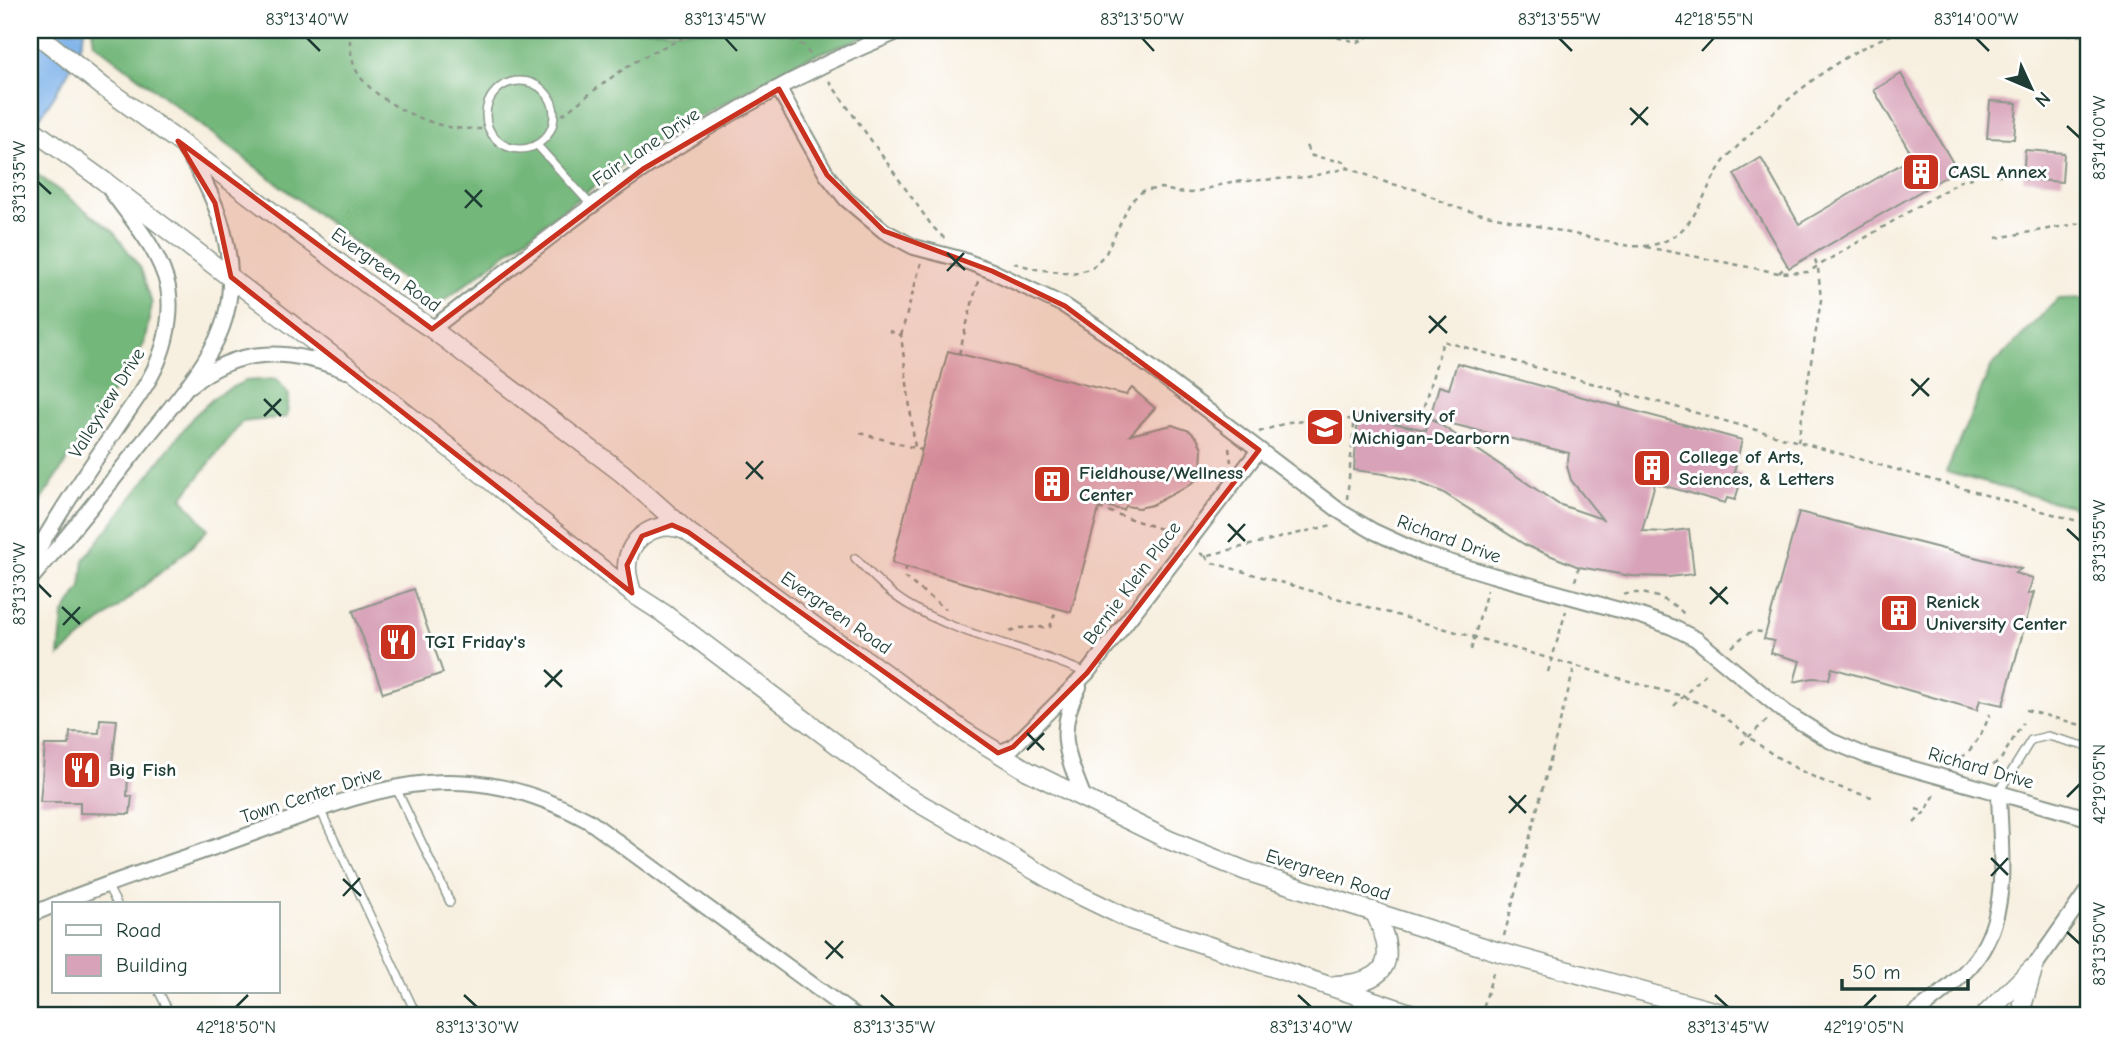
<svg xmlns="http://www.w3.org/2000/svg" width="2118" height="1046" font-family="'Comic Neue',sans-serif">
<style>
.forest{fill:#73b77a;stroke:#497a57;stroke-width:2}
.water{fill:#7ab0e9;stroke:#4c768e;stroke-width:2}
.building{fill:#d8a2b8;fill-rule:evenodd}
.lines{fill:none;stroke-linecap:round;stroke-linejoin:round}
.service-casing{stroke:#8b968a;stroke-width:10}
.minor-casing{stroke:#8b968a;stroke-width:18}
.tertiary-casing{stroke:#8b968a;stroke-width:21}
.path{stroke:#8b968a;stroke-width:2.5;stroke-dasharray:5 5;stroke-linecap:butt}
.service{stroke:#fff;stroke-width:7}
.minor{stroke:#fff;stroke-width:14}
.tertiary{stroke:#fff;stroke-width:18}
.marked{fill:#c8321e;fill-opacity:0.2;stroke:#c8321e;stroke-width:5;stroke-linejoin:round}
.ticks{fill:none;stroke:#1f3d34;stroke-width:2.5}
.labels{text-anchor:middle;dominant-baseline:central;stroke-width:6;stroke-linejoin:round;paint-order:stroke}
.street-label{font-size:19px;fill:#1f3d34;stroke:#fff}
.poi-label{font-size:19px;font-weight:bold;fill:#1f3d34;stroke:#fff;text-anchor:start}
.neatline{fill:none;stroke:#1f3d34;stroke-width:2.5}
.ticks-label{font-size:18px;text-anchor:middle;fill:#1f3d34}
</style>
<rect width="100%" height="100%" fill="#fff"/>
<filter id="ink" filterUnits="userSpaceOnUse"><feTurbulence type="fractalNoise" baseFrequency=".0143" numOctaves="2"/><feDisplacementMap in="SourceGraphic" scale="14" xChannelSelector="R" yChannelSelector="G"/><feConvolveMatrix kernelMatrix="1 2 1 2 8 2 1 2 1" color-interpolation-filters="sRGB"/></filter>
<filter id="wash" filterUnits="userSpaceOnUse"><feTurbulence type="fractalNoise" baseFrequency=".00686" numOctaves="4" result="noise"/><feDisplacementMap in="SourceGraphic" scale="28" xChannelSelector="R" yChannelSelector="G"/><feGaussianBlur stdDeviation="1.57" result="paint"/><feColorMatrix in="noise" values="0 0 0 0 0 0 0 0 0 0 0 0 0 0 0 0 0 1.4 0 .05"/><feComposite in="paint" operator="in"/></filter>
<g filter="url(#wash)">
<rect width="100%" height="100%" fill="#f7efdf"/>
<g class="forest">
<polygon points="92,30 884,30 799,61 643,149 437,306 94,43"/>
<polygon points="30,169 113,231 141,269 152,304 144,344 30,517"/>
<polygon points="2088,298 2088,511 1946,472 1991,367 2058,299"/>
<polygon points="277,379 289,395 287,417 242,422 182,498 208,529 190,548 59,656 63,615 81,587 84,560 193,417 217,395 245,381"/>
</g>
<path class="water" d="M30,30H85C76,67 51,100 30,132Z"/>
<g id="blocks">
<g class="building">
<polygon points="1901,74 1957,170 1789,268 1734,174 1761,158 1799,224 1913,157 1874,90"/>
<polygon points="1990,101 2017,103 2014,139 1987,138"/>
<polygon points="2025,150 2064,153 2062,182 2023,179"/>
<polygon points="948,351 1126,395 1132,388 1155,408 1130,435 1172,425 1190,431 1197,438 1202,448 1201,470 1196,480 1186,487 1152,505 1139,508 1126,506 1123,510 1100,505 1071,612 892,563"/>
<path d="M1457,363L1742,440L1734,472L1743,474L1735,500L1727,498L1725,503L1655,483L1642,531L1665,532L1689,529L1694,574L1669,577L1631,576L1579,567L1527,546L1442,492L1417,482L1384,474L1354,470L1358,416L1426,430L1439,386L1449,389ZM1432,419L1569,453L1567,466L1571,480L1602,519L1558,504Z"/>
<polygon points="1799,512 2021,569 2015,573 2033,578 2028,594 2034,592 2003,705 1980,700 1977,710 1832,668 1829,679 1812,678 1794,682 1800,661 1771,653 1774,641 1764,639"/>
<polygon points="414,589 443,673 383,693 353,611"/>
<polygon points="100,719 117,720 112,765 121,766 121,774 128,776 127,796 132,796 130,814 80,813 80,802 40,802 45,745 69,745 70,732 99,733"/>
</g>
</g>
</g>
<g filter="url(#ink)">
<use href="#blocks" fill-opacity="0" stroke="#8b968a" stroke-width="2"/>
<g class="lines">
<defs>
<g id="service">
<circle cx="520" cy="115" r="34"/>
<polyline points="537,145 592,206"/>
<path d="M855,558C871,574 887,592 907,604C962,637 1028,647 1086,673"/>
<polyline points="396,788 450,902"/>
<polyline points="1999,792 2031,740 2048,736 2088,747"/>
<polyline points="320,809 417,1016"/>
<polyline points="107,885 117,904"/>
<polyline points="159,992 171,1016"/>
</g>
<g id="minor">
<polyline points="779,89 827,175 846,199 884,231 914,247 960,259 992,271 1065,306 1108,335 1341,512 1373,531 1423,554 1492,575 1641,616 1672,627 1696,639 1786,713 1831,741 1867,756 2088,818"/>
<path d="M432,329C502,275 571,218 645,168C723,115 814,66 902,30"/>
<path d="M191,385C239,345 292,349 346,371"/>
<path d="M30,564C56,517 86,473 116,429C131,406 151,382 160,356C168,335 172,309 168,287C160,251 132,220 111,191"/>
<path d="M30,580C67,537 103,493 138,448C165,414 196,380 216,341C247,280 222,202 185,150"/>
<path d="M1079,687C1055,731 1067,755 1084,798"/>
<polyline points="998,753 1013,747 1087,673 1259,450"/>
<path d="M56,904C113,881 173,862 232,841C365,794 451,746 589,821L855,1016"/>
<polyline points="30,915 54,905"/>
<polyline points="2034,967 2088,890"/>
<path d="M1912,1016C1935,998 1967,976 1982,950C2010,904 2000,844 1999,792"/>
</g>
<g id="tertiary">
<polyline points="32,30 102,86 178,141 384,297 432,329 622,473 688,532 825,634 866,660 965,732 1028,771 1169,840 1246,871 1499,952 1731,1016"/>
<polyline points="30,128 104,181 359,376 632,593 663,613 900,792 1067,889 1131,920 1419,1016"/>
<path d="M632,593C630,585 626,574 627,565C629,536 659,519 685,530"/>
<path d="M1336,985C1392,982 1397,958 1374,911"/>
<polyline points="1984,1016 2034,967"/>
<polyline points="2023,1016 2023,1003 2033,969"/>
</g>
</defs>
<use href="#service" class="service-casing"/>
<use href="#minor" class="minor-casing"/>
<use href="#tertiary" class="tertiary-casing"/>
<g class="path">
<path d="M349,30C350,40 350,52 353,62C362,96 424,124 455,128C466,129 477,129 488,129"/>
<polyline points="773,30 804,46 811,56"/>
<polyline points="2007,30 2088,36"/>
<polyline points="1308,31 1358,42 1365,39 1373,30"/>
<polyline points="829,81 932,226 945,239"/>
<path d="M554,121C585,99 614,72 649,54C664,45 679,43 692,30"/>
<polyline points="1306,146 1312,156 1345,162 1348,168"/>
<polyline points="1996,175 2008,175"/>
<polyline points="1996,238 2088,222"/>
<polyline points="1646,247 1779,273 1808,272 1962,180 1977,177"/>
<path d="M1014,263L1036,269L1073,274L1092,268L1106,253L1131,201L1143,191L1161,188L1176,192L1192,193L1231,182L1308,177L1348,168L1388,183L1418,190L1454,207L1473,212C1510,220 1546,228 1583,236C1602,240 1626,248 1645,246C1701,240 1700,185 1731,153C1775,108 1847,44 1908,30"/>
<polyline points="1779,273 1787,265"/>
<polyline points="889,331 901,335 915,448"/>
<polyline points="901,335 921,263"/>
<polyline points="959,354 978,281"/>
<polyline points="1620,407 1624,392"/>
<polyline points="1421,416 1443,341 2088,524"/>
<polyline points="1259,432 1289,422 1354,419"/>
<polyline points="860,433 922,450"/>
<polyline points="1798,442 1821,300 1818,268 1813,254"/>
<polyline points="1229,448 1231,462"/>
<polyline points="1347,499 1355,415"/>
<polyline points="1099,508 1175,534"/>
<polyline points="1200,553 1205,556 1332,525"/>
<path d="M1205,556L1213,563L1682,696C1697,702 1712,708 1726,718C1740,728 1753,741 1768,751C1801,774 1838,789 1876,798"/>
<polyline points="906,567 905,578 946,609"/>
<polyline points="1575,581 1579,567"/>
<path d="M1624,595C1642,588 1672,600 1684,614"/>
<polyline points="1010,632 1020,628 1050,627 1057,608"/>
<path d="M1732,647C1743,636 1750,628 1766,633"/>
<polyline points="1471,650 1487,590"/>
<polyline points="1548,672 1566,611"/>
<polyline points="1674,706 1708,671"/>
<polyline points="2026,710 2088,727"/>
<polyline points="1741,744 1768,719"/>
<path d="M1953,763C1973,752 1982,734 1990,714"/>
<polyline points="1985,771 2001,759 2023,723"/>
<polyline points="1916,809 1925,812"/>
<polyline points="1914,823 1925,812 1937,791"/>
<polyline points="1504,936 1575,665"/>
<polyline points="1481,1016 1494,969"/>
</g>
<use href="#service" class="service"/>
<use href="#minor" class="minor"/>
<use href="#tertiary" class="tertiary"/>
</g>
</g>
<path class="marked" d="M779,89L827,175L884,231L992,271L1065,306L1259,450L1087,673L1013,747L998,753L688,532L672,525L642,536L627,565L632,593L231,277L215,203L178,141L432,329L643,169Z"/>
<path class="ticks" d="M307,38L320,51M725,38L737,51M1142,38L1154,51M1559,38L1572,51M1976,38L1989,51M1702,51L1714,38M1630,108L1648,125M1631,125L1648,107M2067,126L2080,138M38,182L51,194M465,190L482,207M465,208L482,190M947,253L965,270M947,271L964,253M1429,316L1447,333M1429,333L1446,316M1911,379L1929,396M1912,396L1929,378M264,399L281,416M264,416L281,399M746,462L763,479M746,479L763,461M1228,524L1245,541M2067,529L2080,541M1228,542L1245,524M38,584L51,597M1710,587L1728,604M1710,604L1727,587M62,607L80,624M63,625L80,607M544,670L562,687M545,687L562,670M1027,733L1044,750M1027,750L1044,733M1509,796L1526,813M2067,797L2080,784M1509,813L1526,795M1991,858L2008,875M1991,876L2008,858M343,879L361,896M343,896L360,878M2067,932L2080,944M825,941L843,958M826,959L843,941M464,995L477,1007M881,995L894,1007M1298,995L1311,1007M1715,995L1728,1007M236,1007L248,995M1864,1007L1876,995"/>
<defs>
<symbol id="building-square" viewBox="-11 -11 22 22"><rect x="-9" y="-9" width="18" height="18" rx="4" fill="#c8321e" stroke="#fff"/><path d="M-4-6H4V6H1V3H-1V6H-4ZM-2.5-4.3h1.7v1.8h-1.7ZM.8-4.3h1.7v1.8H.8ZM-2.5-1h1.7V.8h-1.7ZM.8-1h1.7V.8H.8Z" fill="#fff"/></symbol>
<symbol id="university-square" viewBox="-11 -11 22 22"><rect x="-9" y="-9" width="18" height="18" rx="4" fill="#c8321e" stroke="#fff"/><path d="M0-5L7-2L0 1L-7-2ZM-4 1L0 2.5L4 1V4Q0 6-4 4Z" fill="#fff"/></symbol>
<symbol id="restaurant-square" viewBox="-11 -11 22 22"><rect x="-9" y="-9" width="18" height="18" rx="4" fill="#c8321e" stroke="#fff"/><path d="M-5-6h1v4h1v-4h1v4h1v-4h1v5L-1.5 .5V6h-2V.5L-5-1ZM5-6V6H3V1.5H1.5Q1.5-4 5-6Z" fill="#fff"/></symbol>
</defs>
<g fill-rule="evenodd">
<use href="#building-square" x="1899" y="150" width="44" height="44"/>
<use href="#university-square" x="1303" y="405" width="44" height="44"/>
<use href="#building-square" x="1630" y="446" width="44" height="44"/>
<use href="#building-square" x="1030" y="462" width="44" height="44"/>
<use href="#building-square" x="1877" y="591" width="44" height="44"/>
<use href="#restaurant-square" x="376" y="620" width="44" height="44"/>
<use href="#restaurant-square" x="60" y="748" width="44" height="44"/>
</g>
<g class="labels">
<g class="street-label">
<text transform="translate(646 147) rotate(-34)">Fair Lane Drive</text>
<text transform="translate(386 270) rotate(36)">Evergreen Road</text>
<text transform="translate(107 403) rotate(-58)">Valleyview Drive</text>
<text transform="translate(1449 539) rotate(20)">Richard Drive</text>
<text transform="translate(1132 583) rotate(-53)">Bernie Klein Place</text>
<text transform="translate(836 613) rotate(35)">Evergreen Road</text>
<text transform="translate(1981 768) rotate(16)">Richard Drive</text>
<text transform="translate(311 795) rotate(-18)">Town Center Drive</text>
<text transform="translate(1328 875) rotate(18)">Evergreen Road</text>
</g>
<g class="poi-label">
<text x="1948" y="172">CASL Annex</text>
<text x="1352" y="416">University of<tspan x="1352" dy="22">Michigan-Dearborn</tspan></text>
<text x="1679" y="457">College of Arts,<tspan x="1679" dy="22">Sciences, &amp; Letters</tspan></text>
<text x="1079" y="473">Fieldhouse/Wellness<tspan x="1079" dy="22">Center</tspan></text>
<text x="1926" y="602">Renick<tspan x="1926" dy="22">University Center</tspan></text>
<text x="425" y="642">TGI Friday's</text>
<text x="109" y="770">Big Fish</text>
</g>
</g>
<rect width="2118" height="1046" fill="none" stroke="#fff" stroke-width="77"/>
<rect x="52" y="902" width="228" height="91" fill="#ffffff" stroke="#a5b1ae" stroke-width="2"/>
<rect x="66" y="925" width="35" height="10" fill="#ffffff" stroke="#a5b1ae" stroke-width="2"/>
<text x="116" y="937" font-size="21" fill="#1f3d34">Road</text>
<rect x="66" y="955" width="35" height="21" fill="#d8a2b8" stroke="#a5b1ae" stroke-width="2"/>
<text x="116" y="972" font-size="21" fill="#1f3d34">Building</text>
<g transform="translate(2031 88) rotate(134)" stroke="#ffffff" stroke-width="5" paint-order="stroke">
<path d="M0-5L12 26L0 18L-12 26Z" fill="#1f3d34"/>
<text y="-10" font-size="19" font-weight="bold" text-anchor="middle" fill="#1f3d34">N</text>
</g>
<path d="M1842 979v10h126v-10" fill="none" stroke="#1f3d34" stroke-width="3.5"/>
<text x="1852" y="979" font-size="21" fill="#1f3d34" stroke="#ffffff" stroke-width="5" paint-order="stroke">50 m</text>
<rect x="38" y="38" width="2042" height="969" class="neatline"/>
<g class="ticks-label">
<text x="307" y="25">83°13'40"W</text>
<text x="725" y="25">83°13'45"W</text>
<text x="1142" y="25">83°13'50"W</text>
<text x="1559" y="25">83°13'55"W</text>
<text x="1714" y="25">42°18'55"N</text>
<text x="1976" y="25">83°14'00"W</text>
<text transform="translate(2099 138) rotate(-90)" y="6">83°14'00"W</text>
<text transform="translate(19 182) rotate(-90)" y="6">83°13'35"W</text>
<text transform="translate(2099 541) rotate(-90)" y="6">83°13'55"W</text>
<text transform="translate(19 584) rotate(-90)" y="6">83°13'30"W</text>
<text transform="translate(2099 784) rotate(-90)" y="6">42°19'05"N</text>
<text transform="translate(2099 944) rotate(-90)" y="6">83°13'50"W</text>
<text x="236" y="1033">42°18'50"N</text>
<text x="477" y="1033">83°13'30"W</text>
<text x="894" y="1033">83°13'35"W</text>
<text x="1311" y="1033">83°13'40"W</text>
<text x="1728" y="1033">83°13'45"W</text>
<text x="1864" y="1033">42°19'05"N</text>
</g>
</svg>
